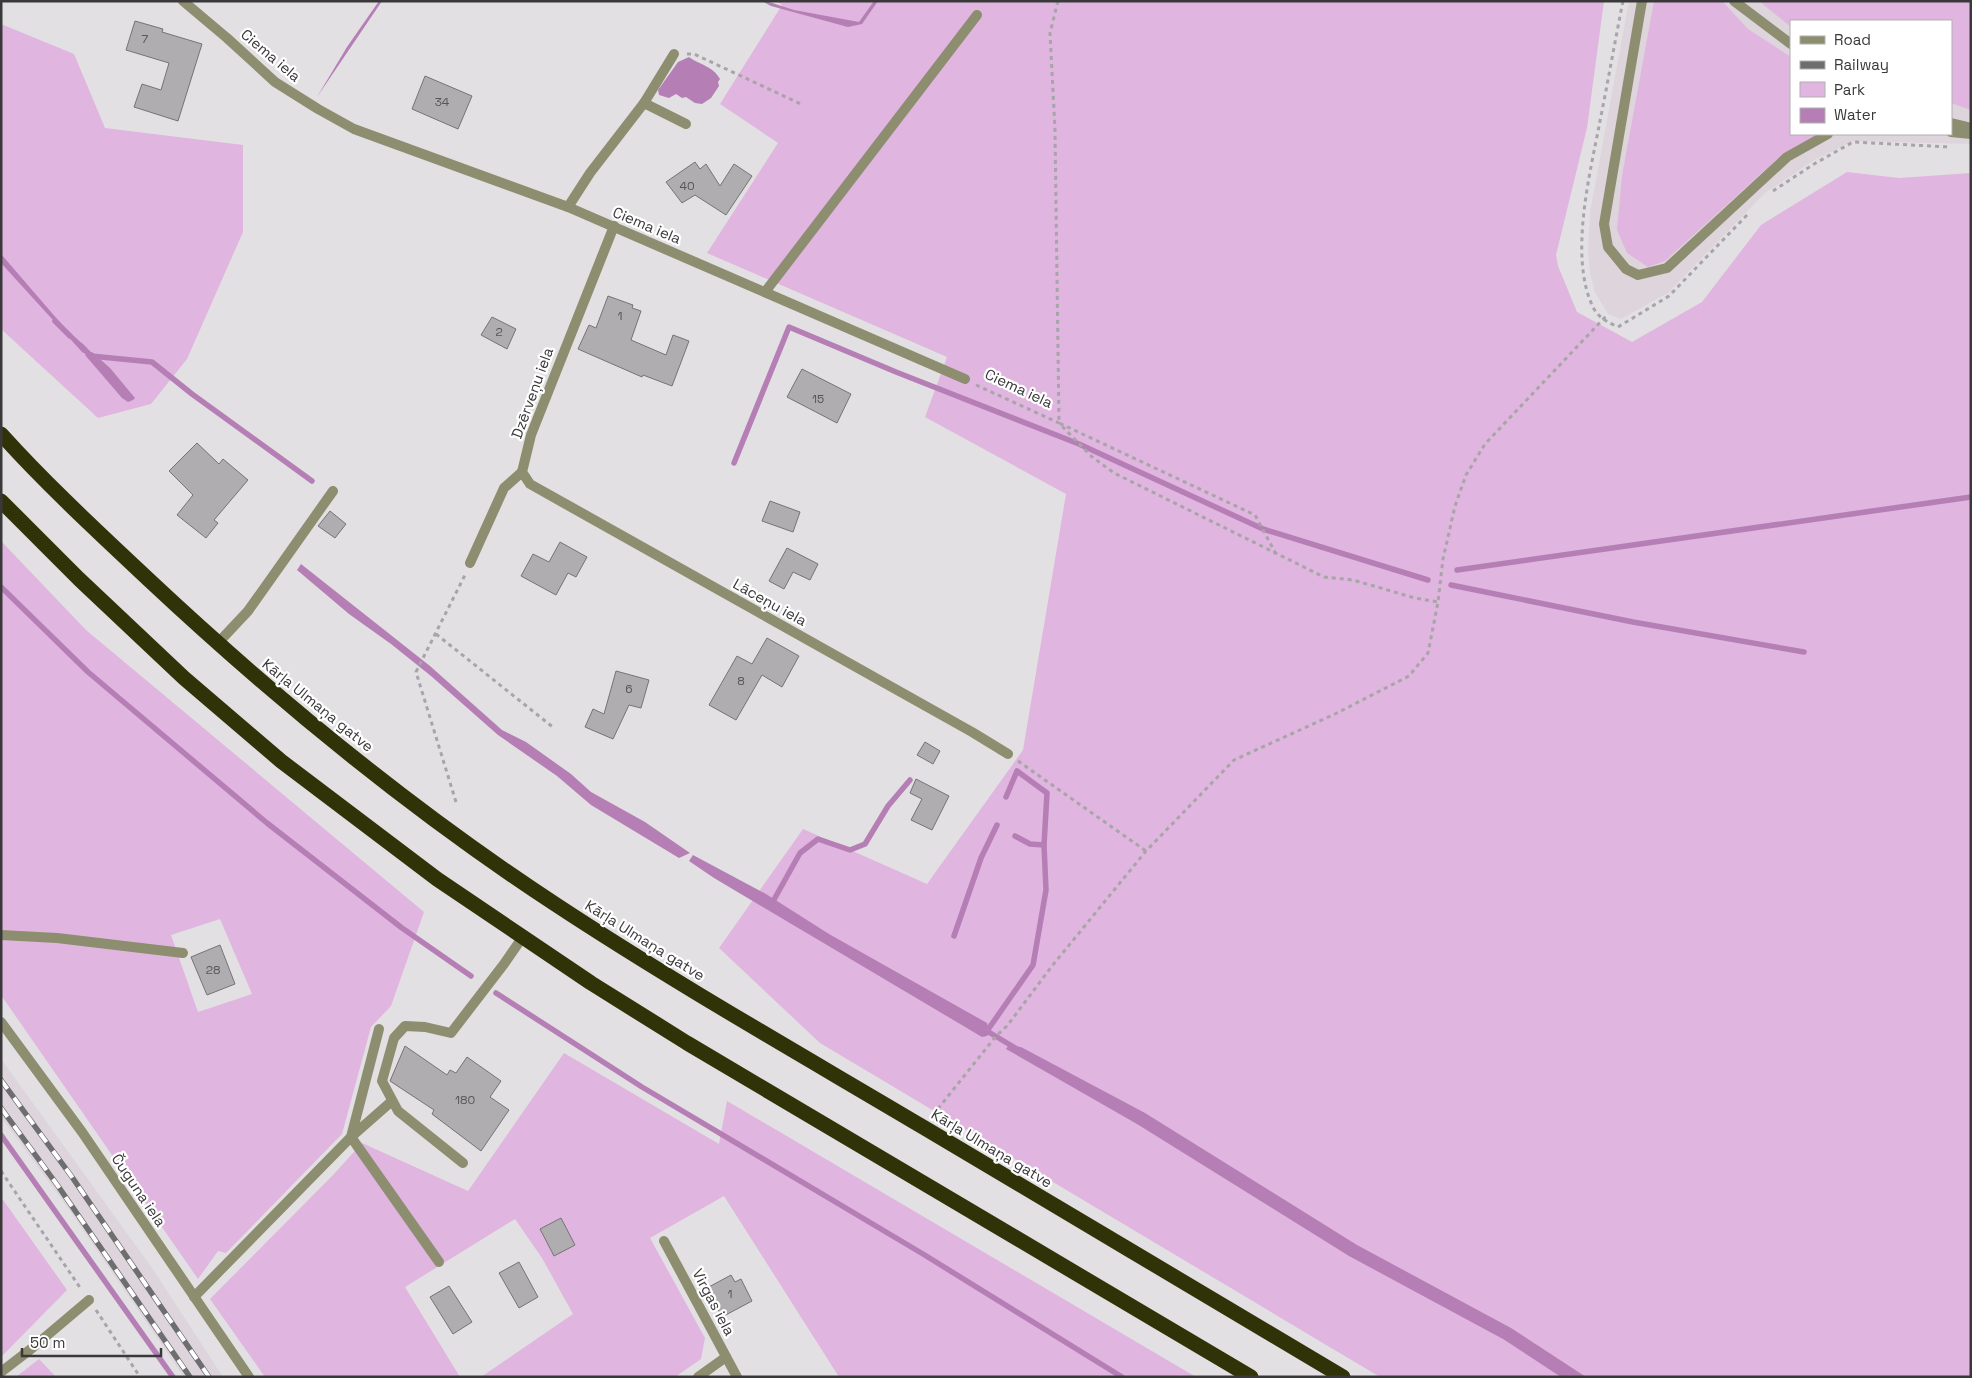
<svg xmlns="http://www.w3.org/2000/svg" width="1972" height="1378" font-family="'Space Grotesk',sans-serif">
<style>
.built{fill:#ddd4dc;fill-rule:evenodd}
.green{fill:#e0b5df;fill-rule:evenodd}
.water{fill:#b57fb5}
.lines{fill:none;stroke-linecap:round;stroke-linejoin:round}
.stream{stroke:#b57fb5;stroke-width:5.5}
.building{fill:#b0adb0;stroke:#767376}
.path{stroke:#a7a5a7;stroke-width:3;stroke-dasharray:4 4;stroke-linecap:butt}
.lane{stroke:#8c8e6f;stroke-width:10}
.street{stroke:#8c8e6f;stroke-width:10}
.highway{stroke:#303208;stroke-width:15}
.rail-casing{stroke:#6f6e6f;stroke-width:5.5}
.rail{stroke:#fff;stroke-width:4;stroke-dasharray:11;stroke-linecap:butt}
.labels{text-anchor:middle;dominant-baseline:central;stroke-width:4.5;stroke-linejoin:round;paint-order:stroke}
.number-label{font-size:12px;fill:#585658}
.street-label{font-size:15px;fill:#3a393a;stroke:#fff}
</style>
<rect width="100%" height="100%" fill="#e3e0e3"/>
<g class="built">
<path d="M1629,1H1971V144L1853,141L1814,160L1765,193L1668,293L1621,319L1608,314L1595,292L1590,273L1588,252L1590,212ZM1791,21H1951V134H1791Z"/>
<polygon points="1,1059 152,1268 223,1377 184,1377 68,1208 1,1117"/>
</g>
<g class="green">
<polygon points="776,1 1604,1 1587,128 1556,255 1558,266 1577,312 1632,342 1702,302 1761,225 1847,172 1899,178 1971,173 1971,1377 1380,1377 820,1043 719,948 803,829 927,884 1023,750 1066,494 925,417 947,357 707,253 778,143 720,104 782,5"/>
<polygon points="1654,1 1722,1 1748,29 1791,57 1791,134 1819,134 1776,160 1665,261 1648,267 1627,253 1617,230 1622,176"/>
<polygon points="1759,1 1971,1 1971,110 1951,103 1951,21 1791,21 1791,27"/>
<polygon points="1,24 74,54 105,128 243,145 243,232 187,359 151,404 98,418 1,329"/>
<path d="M1,541L86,630L424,912L391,1006L371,1027L342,1134L226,1253L218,1251L198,1279L1,995ZM220,919L252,994L198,1012L171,935Z"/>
<polygon points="564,1053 719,1144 727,1101 1196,1377 839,1377 724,1196 650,1238 705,1338 701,1359 675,1377 481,1377 573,1314 542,1258 515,1219 405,1287 460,1377 265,1377 210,1299 333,1175 362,1143 468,1191"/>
<polygon points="1,1197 67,1290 1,1357"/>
<polygon points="39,1359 56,1377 16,1377"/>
</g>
<g class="water">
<polygon points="379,1 382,1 317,97 347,47"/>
<polygon points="762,1 766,1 794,10 859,22 874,1 878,1 862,24 848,27 771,6"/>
<path d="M689,57C700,65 713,66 720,79L718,82L719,86L711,98L702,104L695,103L686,97L682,98L676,94L669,98L659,95L658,90L678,62Z"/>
<polygon points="1,254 64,327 87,348 83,353 1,263"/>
<polygon points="92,352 110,368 135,398 133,400 128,402 122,398 85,355"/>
<polygon points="301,564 430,666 502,730 526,742 571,774 591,792 645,822 690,853 679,858 591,805 557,776 498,735 431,676 391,644 349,614 297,570"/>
<polygon points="693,855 766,894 829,934 987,1023 989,1033 987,1036 982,1037 714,878 689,861"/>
<polygon points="1008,1046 1021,1047 1145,1113 1357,1245 1511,1328 1586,1377 1561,1377 1503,1339 1349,1256 1137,1124 1006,1049"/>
</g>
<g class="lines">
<g class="stream">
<polyline points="55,321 70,336"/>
<polyline points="81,346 91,356 152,362 192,394 312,481"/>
<polyline points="734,463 789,327 896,372 1079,444 1263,529 1428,580"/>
<polyline points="1457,570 1971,497"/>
<polyline points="1451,585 1633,622 1804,652"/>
<polyline points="1,587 88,672 267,823 402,928 471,976"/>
<polyline points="1015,836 1030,844 1044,845"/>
<polyline points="771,905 800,853 818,839 850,850 865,844 888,806 910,780"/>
<polyline points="954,936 981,858 997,825"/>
<polyline points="496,993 642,1087 923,1254 1122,1377"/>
<polyline points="982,1028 1017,1049"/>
<polyline points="987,1031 1033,965 1046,890 1044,845 1047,793 1017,771 1006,797"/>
<polyline points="1,1135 173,1377"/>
</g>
</g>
<g class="building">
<polygon points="135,21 163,29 162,32 202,44 178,121 134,107 142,84 161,90 169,63 126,50"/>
<polygon points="425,76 472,96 458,129 412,109"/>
<polygon points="695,162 700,169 706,164 720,186 734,164 752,176 726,215 695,195 682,203 666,182"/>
<polygon points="608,296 633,305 632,308 641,311 631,340 666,355 673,335 689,341 672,386 643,375 642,377 578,349 589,325 596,328"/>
<polygon points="492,317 516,329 507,349 481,335"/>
<polygon points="802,369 851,394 837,423 787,397"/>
<polygon points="197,443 219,464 223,459 248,480 214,520 218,523 206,538 177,515 193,495 169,471"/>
<polygon points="770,501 800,512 793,532 762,521"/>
<polygon points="330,511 346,524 335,538 318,526"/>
<polygon points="560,542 587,557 576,577 568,573 556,595 521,576 533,554 549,562"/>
<polygon points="787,548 818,564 810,580 793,572 784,589 769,581"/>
<polygon points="767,638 799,656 782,687 762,675 736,720 709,705 737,656 752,664"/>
<polygon points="616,671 649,680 641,708 629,705 613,739 585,727 593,709 604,714"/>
<polygon points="925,742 940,751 933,764 917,755"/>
<polygon points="916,779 949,796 932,830 911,820 922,799 910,793"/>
<polygon points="220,945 235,984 207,995 191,957"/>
<polygon points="405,1046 447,1075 450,1070 456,1073 467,1057 501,1081 490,1097 509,1110 481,1151 432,1114 434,1110 390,1081"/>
<polygon points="561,1218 575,1245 554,1256 540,1229"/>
<polygon points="519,1262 538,1297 519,1308 499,1273"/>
<polygon points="731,1275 735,1282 741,1279 752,1301 722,1317 707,1288"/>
<polygon points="449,1286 472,1322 453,1334 430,1297"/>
</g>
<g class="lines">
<g class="path">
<polyline points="1058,1 1050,33 1055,130 1059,423 1255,515 1276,554"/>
<path d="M1623,1C1615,41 1608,81 1600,121C1590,174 1568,259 1594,309C1600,319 1608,322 1618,327L1669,296L1748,214"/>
<polyline points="687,54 694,54 803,105"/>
<polyline points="1773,191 1814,164 1853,142 1950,147"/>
<polyline points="976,385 1059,423 1091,456 1114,473 1324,577 1353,580 1415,598 1438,602"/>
<polyline points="436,634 554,728"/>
<polyline points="1018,761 1146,851"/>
<polyline points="456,802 416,672 465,575"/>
<polyline points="933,1115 996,1036 1007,1026 1052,966 1146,851 1234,760 1335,714 1409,676 1428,653 1438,602 1443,559 1455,506 1466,475 1485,444 1608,314"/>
<polyline points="1,1171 81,1289"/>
<polyline points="96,1310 140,1377"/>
</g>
<g class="lane">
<polyline points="1642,1 1604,224 1608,247 1626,269 1638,275 1667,268 1787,157 1828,134"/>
<polyline points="1734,1 1791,44"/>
<polyline points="644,103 674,54"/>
<polyline points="1951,123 1971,128"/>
<polyline points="1951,132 1971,134"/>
<polyline points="568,207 590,173 644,103 686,124"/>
<polyline points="470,563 504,488 522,472"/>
<polyline points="217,644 248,611 333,491"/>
<polyline points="1,935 57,938 183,953"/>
<polyline points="379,1029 351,1137 439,1262"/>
<polyline points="463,1163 398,1111 382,1081 394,1038 405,1026 425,1027 451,1033 504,964 522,938"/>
<polyline points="194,1297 351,1137 392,1101"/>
<polyline points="698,1377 726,1357"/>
</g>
<g class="street">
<polyline points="183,1 227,38 275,82 318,109 354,129 568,207 965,379"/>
<polyline points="614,226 531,435 522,472 530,484 972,732 1008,754"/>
<polyline points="765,292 977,15"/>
<polyline points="1,1022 82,1132 249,1377"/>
<polyline points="664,1241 737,1377"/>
<polyline points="1,1372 31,1349 89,1300"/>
</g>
<g class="highway">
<path d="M1,434C47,485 98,532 148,579C275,698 410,809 555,904C675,983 800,1054 923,1127C1063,1210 1203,1294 1343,1377"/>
<polyline points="1,501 79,579 184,678 281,761 437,879 591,983 687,1043 1251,1377"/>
</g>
<defs>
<g id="rail">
<polyline points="1,1080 72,1177 209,1377"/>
<polyline points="1,1108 58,1186 190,1377"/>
</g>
</defs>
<use href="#rail" class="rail-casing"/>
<use href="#rail" class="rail"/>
</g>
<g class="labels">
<g class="number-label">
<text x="145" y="39">7</text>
<text x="442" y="102">34</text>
<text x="687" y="186">40</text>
<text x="620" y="316">1</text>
<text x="499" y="332">2</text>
<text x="818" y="399">15</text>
<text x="741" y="681">8</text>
<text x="629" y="689">6</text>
<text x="213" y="970">28</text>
<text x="465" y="1100">180</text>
<text x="730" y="1294">1</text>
</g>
<g class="street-label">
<text transform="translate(271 55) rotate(40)">Ciema iela</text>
<text transform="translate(647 225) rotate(23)">Ciema iela</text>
<text transform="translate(1019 388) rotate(25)">Ciema iela</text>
<text transform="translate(532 393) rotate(-70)">Dzērveņu iela</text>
<text transform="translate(770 602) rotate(29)">Lāceņu iela</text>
<text transform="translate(318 705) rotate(39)">Kārļa Ulmaņa gatve</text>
<text transform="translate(645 940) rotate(32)">Kārļa Ulmaņa gatve</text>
<text transform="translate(992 1148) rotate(31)">Kārļa Ulmaņa gatve</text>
<text transform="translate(139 1190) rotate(56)">Čuguna iela</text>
<text transform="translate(714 1302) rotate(62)">Virgas iela</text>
</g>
</g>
<rect width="1972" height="1378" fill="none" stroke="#3a393a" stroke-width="5"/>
<rect x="1790" y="20" width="162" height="115" fill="#ffffff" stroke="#b0b0b0"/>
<rect x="1800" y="36" width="25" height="8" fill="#8c8e6f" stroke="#b0b0b0"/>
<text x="1834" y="45" font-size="15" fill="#3a393a">Road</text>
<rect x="1800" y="61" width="25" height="8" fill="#6f6e6f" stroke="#b0b0b0"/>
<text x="1834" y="70" font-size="15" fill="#3a393a">Railway</text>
<rect x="1800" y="82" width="25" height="15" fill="#e0b5df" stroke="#b0b0b0"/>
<text x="1834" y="95" font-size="15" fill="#3a393a">Park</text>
<rect x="1800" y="108" width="25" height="15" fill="#b57fb5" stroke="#b0b0b0"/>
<text x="1834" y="120" font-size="15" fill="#3a393a">Water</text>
<path d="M22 1348v8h139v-8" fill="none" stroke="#3a393a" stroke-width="2.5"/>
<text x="30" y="1348" font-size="15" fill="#3a393a" stroke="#ffffff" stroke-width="4" paint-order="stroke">50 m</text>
</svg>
